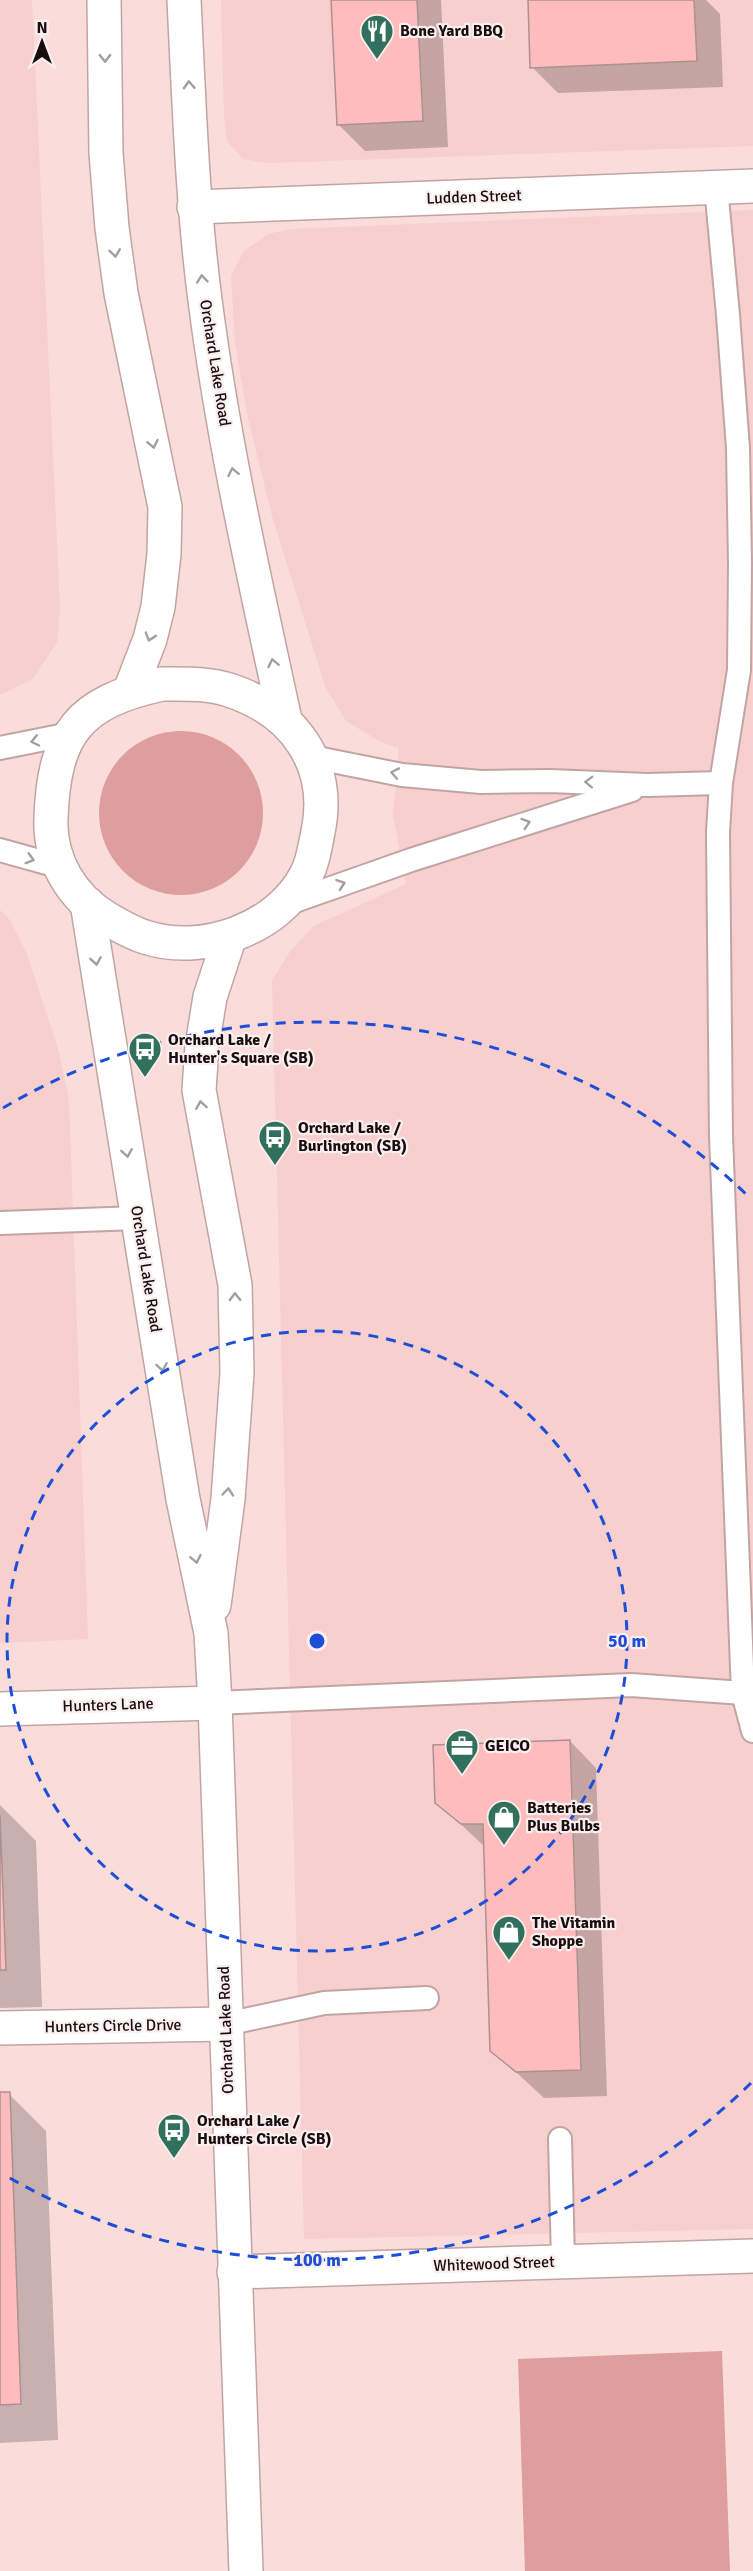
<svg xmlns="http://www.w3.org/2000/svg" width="753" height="2571" font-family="Signika,sans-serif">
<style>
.built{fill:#f6cfce}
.green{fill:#de9e9d}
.shadow{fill:#0003}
.building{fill:#febdbc;stroke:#ac9190;stroke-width:1.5}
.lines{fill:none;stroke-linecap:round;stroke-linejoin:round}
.service-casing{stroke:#c1a5a4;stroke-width:26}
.minor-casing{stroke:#c1a5a4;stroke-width:36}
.secondary-casing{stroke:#c1a5a4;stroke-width:36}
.service{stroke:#fff;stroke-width:22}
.minor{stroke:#fff;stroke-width:33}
.secondary{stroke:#fff;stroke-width:33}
.oneway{stroke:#a29f9e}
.ring{fill:none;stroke:#1d4ed8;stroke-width:3;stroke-dasharray:10 8}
.labels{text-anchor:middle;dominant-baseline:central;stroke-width:4.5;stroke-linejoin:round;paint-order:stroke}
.poi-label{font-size:16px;font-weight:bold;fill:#170e0d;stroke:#fbeeee;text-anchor:start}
.street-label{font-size:16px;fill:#170e0d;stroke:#fbeeee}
.centre{fill:#1d4ed8;stroke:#fbeeee;stroke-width:3}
.ring-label{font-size:18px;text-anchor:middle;font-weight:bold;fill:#1d4ed8;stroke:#fbeeee;stroke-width:4.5;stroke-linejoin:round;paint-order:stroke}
</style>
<rect width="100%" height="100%" fill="#fadcdb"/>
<g class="built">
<polygon points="0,0 32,0 60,609 57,642 33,679 0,695"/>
<polygon points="221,0 753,0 753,146 269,163 243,159 227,141 224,115"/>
<polygon points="753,210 753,2229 304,2239 272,981 291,950 314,926 406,884 393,815 399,748 381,742 346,721 325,686 272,516 248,418 235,343 231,276 244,251 268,234 292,229"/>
<polygon points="0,910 10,920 27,954 59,1052 69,1101 88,1639 0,1643"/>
</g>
<g class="green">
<circle cx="181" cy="813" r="82"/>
<polygon points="722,2351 730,2571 525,2571 518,2359"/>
</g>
<g class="shadow">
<polygon points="332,0 441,0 448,147 365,151 338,124"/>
<polygon points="529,0 706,0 720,14 723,87 558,93 532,67"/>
<polygon points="570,1741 596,1768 607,2096 544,2098 492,2050 485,1847 437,1802"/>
<polygon points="0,1805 36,1841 42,2007 0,2008"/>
<polygon points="0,2094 9,2094 46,2131 58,2440 0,2443"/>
</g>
<g class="building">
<polygon points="331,0 417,0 423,121 337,125"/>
<polygon points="528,0 694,0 697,61 530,68"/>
<polygon points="570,1740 581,2070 516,2072 490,2051 483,1824 461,1824 435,1803 433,1745"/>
<polygon points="0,1815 6,1970 0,1970"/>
<polygon points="0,2092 10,2092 21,2404 0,2405"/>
</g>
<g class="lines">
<defs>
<g id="service">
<polyline points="716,187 728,315 738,448 740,563 739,670 721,783 718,832 721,1136 743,1693 753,1731"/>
<polyline points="0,748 70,734"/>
<polyline points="312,757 402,775 481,782 550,781 647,785 721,783"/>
<polyline points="0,850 61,867"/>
<polyline points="286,904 411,860 632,790"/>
<polyline points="0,1223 137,1218"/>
<polyline points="215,1703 631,1685 743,1693"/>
<polyline points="226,2024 324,2003 427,1998"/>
<polyline points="560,2139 563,2261"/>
</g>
<g id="minor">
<polyline points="194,207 753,186"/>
<polyline points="0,1709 215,1703"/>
<polyline points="0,2028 226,2024"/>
<polyline points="234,2272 753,2256"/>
</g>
<g id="secondary">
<polyline points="104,0 106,153 112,228 121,293 165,507 164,554 158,607 150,639 130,691"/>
<path d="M184,0C189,100 192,200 205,300C223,441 255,581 285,720"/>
<path d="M162,684C185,684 208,683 229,690C294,711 332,764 318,832C315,846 313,863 306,875C278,929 202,956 145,937C132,933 120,926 108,919C72,898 49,860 51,818C54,733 79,702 162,684Z"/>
<polyline points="87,903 183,1499 211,1633 215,1703 246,2571"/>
<polyline points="214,1605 228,1499 237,1373 235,1285 199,1090 202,1046 210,997 230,936"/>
</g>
</defs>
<use href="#service" class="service-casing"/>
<use href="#minor" class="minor-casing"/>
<use href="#secondary" class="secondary-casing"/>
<use href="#service" class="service"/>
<use href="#minor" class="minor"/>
<use href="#secondary" class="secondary"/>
</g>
<defs><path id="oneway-chevron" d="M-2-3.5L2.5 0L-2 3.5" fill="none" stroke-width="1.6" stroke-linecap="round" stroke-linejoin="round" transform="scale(1.5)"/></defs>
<g class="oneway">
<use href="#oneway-chevron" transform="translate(105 58) rotate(89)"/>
<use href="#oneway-chevron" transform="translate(189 85) rotate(-93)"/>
<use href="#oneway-chevron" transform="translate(115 253) rotate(82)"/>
<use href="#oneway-chevron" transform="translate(202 279) rotate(-96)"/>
<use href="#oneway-chevron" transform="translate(153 444) rotate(78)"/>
<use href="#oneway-chevron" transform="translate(233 472) rotate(-101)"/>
<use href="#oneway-chevron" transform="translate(150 637) rotate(107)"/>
<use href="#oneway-chevron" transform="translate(273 663) rotate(-102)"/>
<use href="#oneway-chevron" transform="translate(35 741) rotate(168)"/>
<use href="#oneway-chevron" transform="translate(395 773) rotate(-169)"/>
<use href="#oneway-chevron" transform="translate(589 782) rotate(-178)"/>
<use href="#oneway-chevron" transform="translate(526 823) rotate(-18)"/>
<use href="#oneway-chevron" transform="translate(30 859) rotate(16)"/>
<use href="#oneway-chevron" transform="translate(341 884) rotate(-19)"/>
<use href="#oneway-chevron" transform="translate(96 961) rotate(81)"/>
<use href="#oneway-chevron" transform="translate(201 1105) rotate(-99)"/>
<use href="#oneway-chevron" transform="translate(127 1153) rotate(81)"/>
<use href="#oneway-chevron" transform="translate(235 1297) rotate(-91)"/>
<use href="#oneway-chevron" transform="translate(162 1367) rotate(81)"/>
<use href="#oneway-chevron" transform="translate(228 1492) rotate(-85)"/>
<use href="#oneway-chevron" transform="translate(196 1559) rotate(78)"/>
</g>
<g class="ring">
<circle cx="317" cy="1641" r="310"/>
<path d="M751 2083A619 619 0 0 1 3 2174M3 1108A619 619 0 0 1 751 1199"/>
</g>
<defs>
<symbol id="restaurant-pin" viewBox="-11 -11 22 30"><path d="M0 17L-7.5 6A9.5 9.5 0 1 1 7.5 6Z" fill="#31705d" stroke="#fbeeee"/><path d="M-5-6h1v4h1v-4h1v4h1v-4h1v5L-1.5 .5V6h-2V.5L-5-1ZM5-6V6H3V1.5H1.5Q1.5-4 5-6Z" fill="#fff"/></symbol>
<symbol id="bus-pin" viewBox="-11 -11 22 30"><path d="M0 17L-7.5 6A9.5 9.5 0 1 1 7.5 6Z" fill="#31705d" stroke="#fbeeee"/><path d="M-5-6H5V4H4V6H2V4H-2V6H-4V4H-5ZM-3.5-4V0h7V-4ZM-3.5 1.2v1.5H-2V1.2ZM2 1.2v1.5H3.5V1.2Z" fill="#fff"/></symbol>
<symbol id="office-pin" viewBox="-11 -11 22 30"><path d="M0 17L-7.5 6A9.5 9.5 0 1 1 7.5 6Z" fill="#31705d" stroke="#fbeeee"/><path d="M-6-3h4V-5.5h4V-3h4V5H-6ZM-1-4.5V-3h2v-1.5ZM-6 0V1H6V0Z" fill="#fff"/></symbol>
<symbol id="shop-pin" viewBox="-11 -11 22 30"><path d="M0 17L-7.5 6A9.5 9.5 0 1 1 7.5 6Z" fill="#31705d" stroke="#fbeeee"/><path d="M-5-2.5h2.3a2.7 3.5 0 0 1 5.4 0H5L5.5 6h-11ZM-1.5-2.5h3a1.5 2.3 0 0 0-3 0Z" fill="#fff"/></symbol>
</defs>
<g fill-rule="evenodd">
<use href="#restaurant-pin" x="358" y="12" width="38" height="52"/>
<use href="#bus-pin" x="126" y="1030" width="38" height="52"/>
<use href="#bus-pin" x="256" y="1118" width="38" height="52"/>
<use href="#office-pin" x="443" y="1727" width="38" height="52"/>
<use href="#shop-pin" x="485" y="1798" width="38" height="52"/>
<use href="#shop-pin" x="490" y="1913" width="38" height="52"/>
<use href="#bus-pin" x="155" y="2111" width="38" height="52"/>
</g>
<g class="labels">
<g class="poi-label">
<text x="400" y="31">Bone Yard BBQ</text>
<text x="168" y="1040">Orchard Lake /<tspan x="168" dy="18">Hunter's Square (SB)</tspan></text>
<text x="298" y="1128">Orchard Lake /<tspan x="298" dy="18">Burlington (SB)</tspan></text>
<text x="485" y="1746">GEICO</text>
<text x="527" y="1808">Batteries<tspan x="527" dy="18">Plus Bulbs</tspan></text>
<text x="532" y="1923">The Vitamin<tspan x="532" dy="18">Shoppe</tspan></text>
<text x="197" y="2121">Orchard Lake /<tspan x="197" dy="18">Hunters Circle (SB)</tspan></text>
</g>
<g class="street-label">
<text transform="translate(474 197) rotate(-2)">Ludden Street</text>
<text transform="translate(215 363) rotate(81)">Orchard Lake Road</text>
<text transform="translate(146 1269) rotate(81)">Orchard Lake Road</text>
<text transform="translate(108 1705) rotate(-2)">Hunters Lane</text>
<text transform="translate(113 2026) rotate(-1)">Hunters Circle Drive</text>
<text transform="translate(226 2030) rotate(-92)">Orchard Lake Road</text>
<text transform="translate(494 2264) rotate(-2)">Whitewood Street</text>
</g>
</g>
<circle cx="317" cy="1641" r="9" class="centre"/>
<g class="ring-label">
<text x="627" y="1647">50 m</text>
<text x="317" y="2266">100 m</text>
</g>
<g transform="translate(42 42)" stroke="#fbeeee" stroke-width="4.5" paint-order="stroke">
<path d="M0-4.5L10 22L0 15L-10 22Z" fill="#170e0d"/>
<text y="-9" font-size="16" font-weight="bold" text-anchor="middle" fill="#170e0d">N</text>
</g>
</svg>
